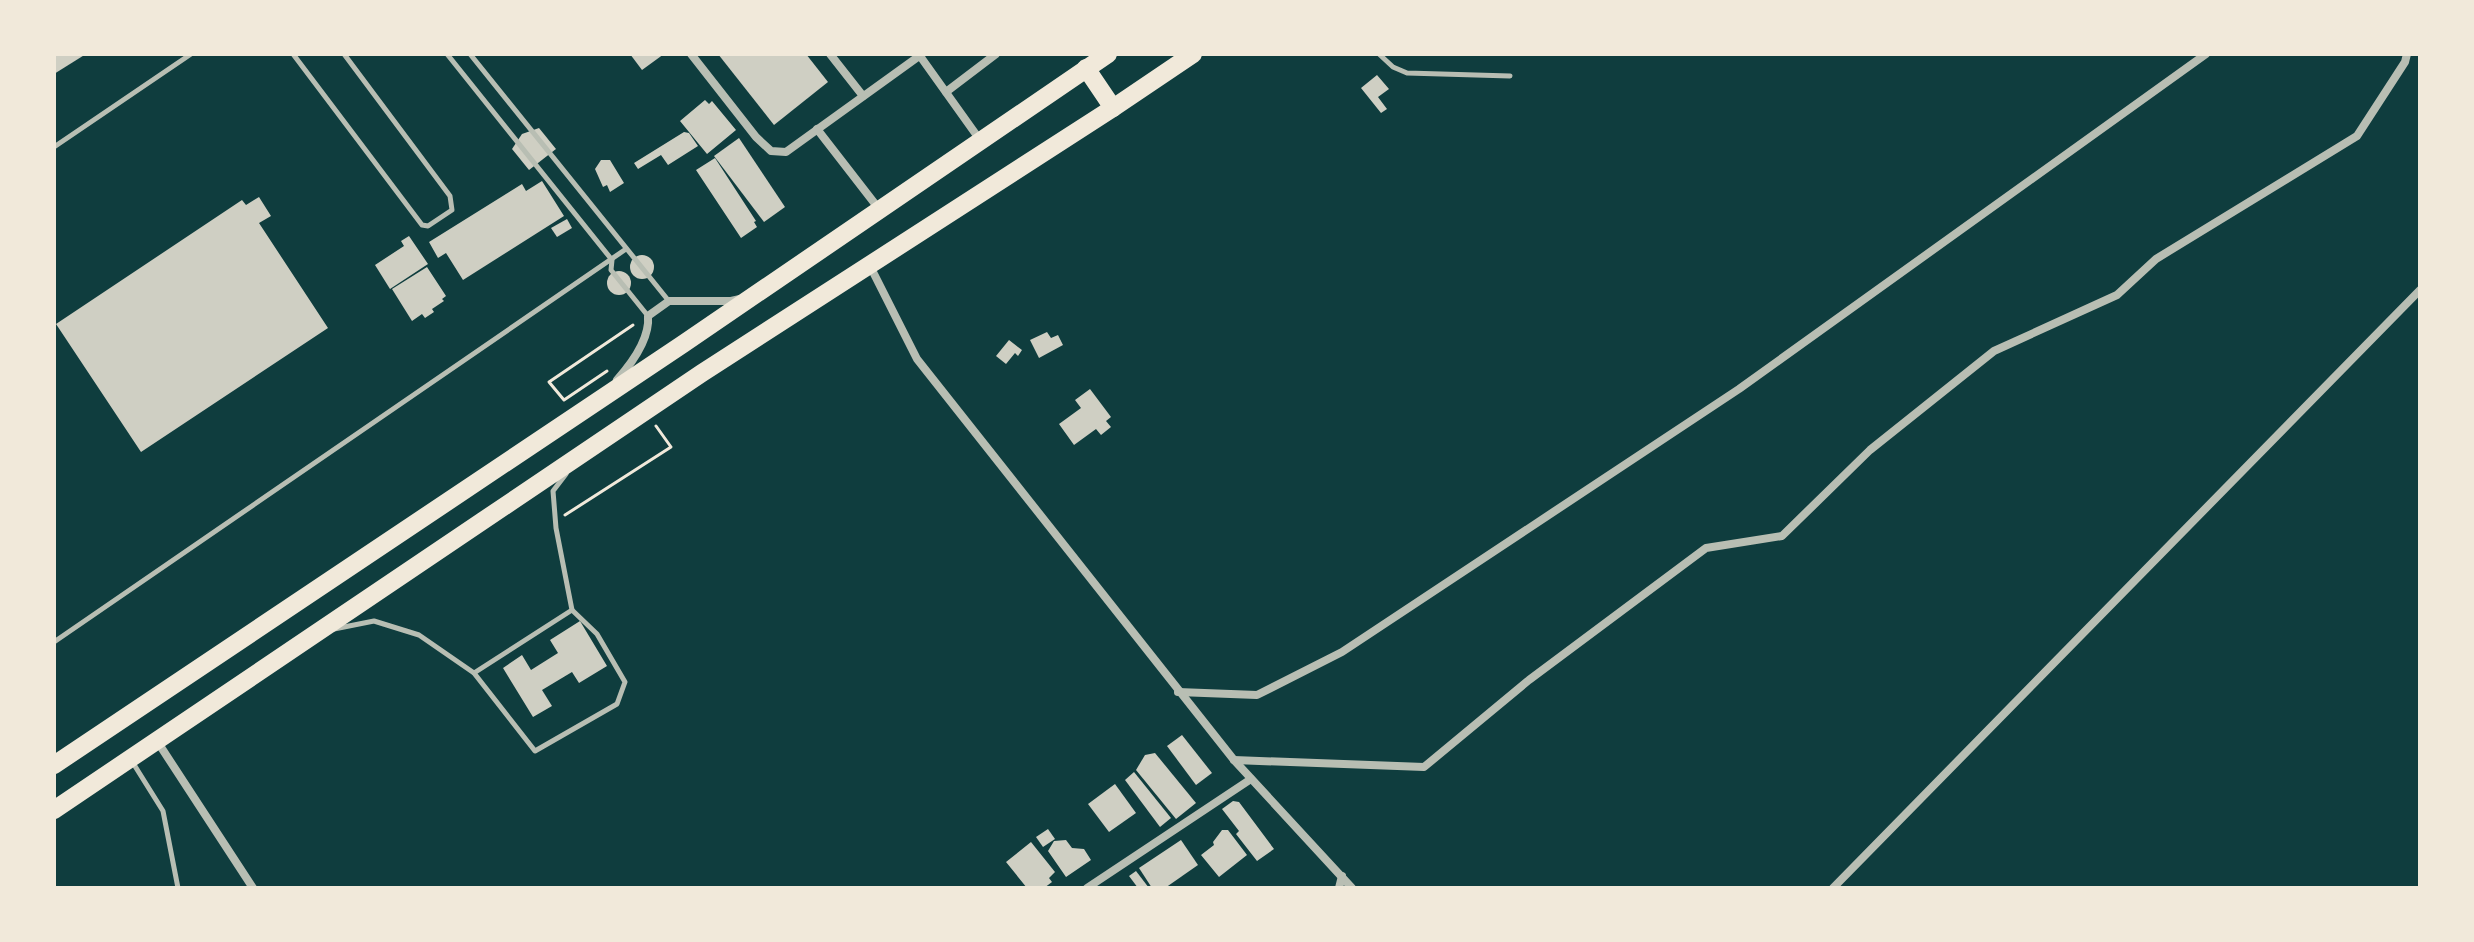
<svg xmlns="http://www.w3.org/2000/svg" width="2474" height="942" font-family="'PT Sans',sans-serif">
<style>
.building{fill:#cfcfc3}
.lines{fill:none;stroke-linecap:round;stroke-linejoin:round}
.path{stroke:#f1e9da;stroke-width:3}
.service{stroke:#b8beb3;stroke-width:5}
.minor{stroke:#b8beb3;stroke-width:8}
.trunk{stroke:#f1e9da;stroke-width:18}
</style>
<rect width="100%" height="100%" fill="#0f3d3e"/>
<g class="building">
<polygon points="54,54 86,54 54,74"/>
<polygon points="630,54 664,54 642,70"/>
<polygon points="718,54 806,54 828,82 774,125"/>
<polygon points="1377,75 1389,89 1378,97 1387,109 1381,113 1361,88"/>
<polygon points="705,100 709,104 712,101 736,130 707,154 680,121"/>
<polygon points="539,128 556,149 529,170 512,149 522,134"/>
<polygon points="684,132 689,133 698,146 668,165 661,155 638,169 634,163"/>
<polygon points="739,138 785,207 764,222 714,156"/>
<polygon points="715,158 756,221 754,222 757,227 741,238 696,170"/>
<polygon points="601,160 610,160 624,183 610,192 607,185 603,187 595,169"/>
<polygon points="542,181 564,216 463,280 446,253 438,258 429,242 522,184 526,191"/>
<polygon points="259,197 271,216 259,223 328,328 141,452 56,324 242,200 246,205"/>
<polygon points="567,219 572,228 557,237 551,228"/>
<polygon points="409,236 428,264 390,289 375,265 404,246 401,241"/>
<circle cx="642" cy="267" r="12"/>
<polygon points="427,267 446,296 442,299 444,301 432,309 434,312 425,318 422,314 412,321 392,289"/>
<circle cx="619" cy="283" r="12"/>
<polygon points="1047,332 1051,338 1058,335 1063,345 1039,358 1030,340"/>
<polygon points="1009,340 1022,350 1018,356 1015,353 1006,364 996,356"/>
<polygon points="1090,389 1111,417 1106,421 1111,427 1101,435 1096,429 1074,445 1059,424 1081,408 1075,400"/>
<polygon points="580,621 607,666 579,683 572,672 542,690 552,706 533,717 503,668 522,655 531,670 558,653 550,640"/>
<polygon points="1182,735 1212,773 1196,785 1167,746"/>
<polygon points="1155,753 1196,803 1176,819 1136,770 1145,755"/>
<polygon points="1134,772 1171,818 1160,827 1125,780"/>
<polygon points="1115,784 1136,813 1109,832 1088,804"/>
<polygon points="1233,801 1239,802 1274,849 1257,861 1236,834 1239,831 1222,809"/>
<polygon points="1048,829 1055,839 1043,847 1036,837"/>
<polygon points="1222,830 1228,830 1247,855 1219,877 1201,855 1214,845 1213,842"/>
<polygon points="1066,840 1072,848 1084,849 1091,860 1066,877 1048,851 1054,841"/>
<polygon points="1181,840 1198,865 1165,888 1152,888 1139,868"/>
<polygon points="1031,842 1055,872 1049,878 1052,882 1044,888 1027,888 1006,862"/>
<polygon points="1136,871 1149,888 1138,888 1129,876"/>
</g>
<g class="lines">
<g class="path">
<polyline points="607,371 564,400 549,382 633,325"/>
<polyline points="565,515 671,447 656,426"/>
</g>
<g class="service">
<polyline points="293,54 422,225 428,226 452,210 450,196 344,54"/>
<polyline points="447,54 612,260 611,270 648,316"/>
<polyline points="470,54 668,300"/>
<polyline points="1379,54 1393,67 1407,73 1510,76"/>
<polyline points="54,147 191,54"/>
<polyline points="334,629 374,621 419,635 474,673 572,610 556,528 553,491 566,474"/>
<polyline points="54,642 626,249"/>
<polyline points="474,673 535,751 617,704 625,682 597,634 572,610"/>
<polyline points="133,763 163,811 178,888"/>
</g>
<g class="minor">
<polyline points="691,54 756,137 771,151 786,152 922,54"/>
<polyline points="830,54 863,96"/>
<polyline points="920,56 980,140"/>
<polyline points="946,92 996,54"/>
<polyline points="817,129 879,209"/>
<polyline points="869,264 917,359 1234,760 1352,888"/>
<path d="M617,380C632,363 650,338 648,316L669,301H731L740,299"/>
<polyline points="1178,692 1257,695 1342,652 1739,389 2206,54"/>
<polyline points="157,741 253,888"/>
<polyline points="1234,760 1424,767 1529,680 1706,548 1782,536 1870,450 1994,351 2117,295 2156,259 2357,136 2405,62 2407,54"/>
<polyline points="1087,888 1251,779"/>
<polyline points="1339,888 1342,876"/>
<polyline points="1833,888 2420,290"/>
</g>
<g class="trunk">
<polyline points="1086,68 1113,108"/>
<polyline points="54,765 683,344 1108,54"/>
<polyline points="54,810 702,373 1113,108 1193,54"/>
</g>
</g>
<rect width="2474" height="942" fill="none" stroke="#f1e9da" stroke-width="112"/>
</svg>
